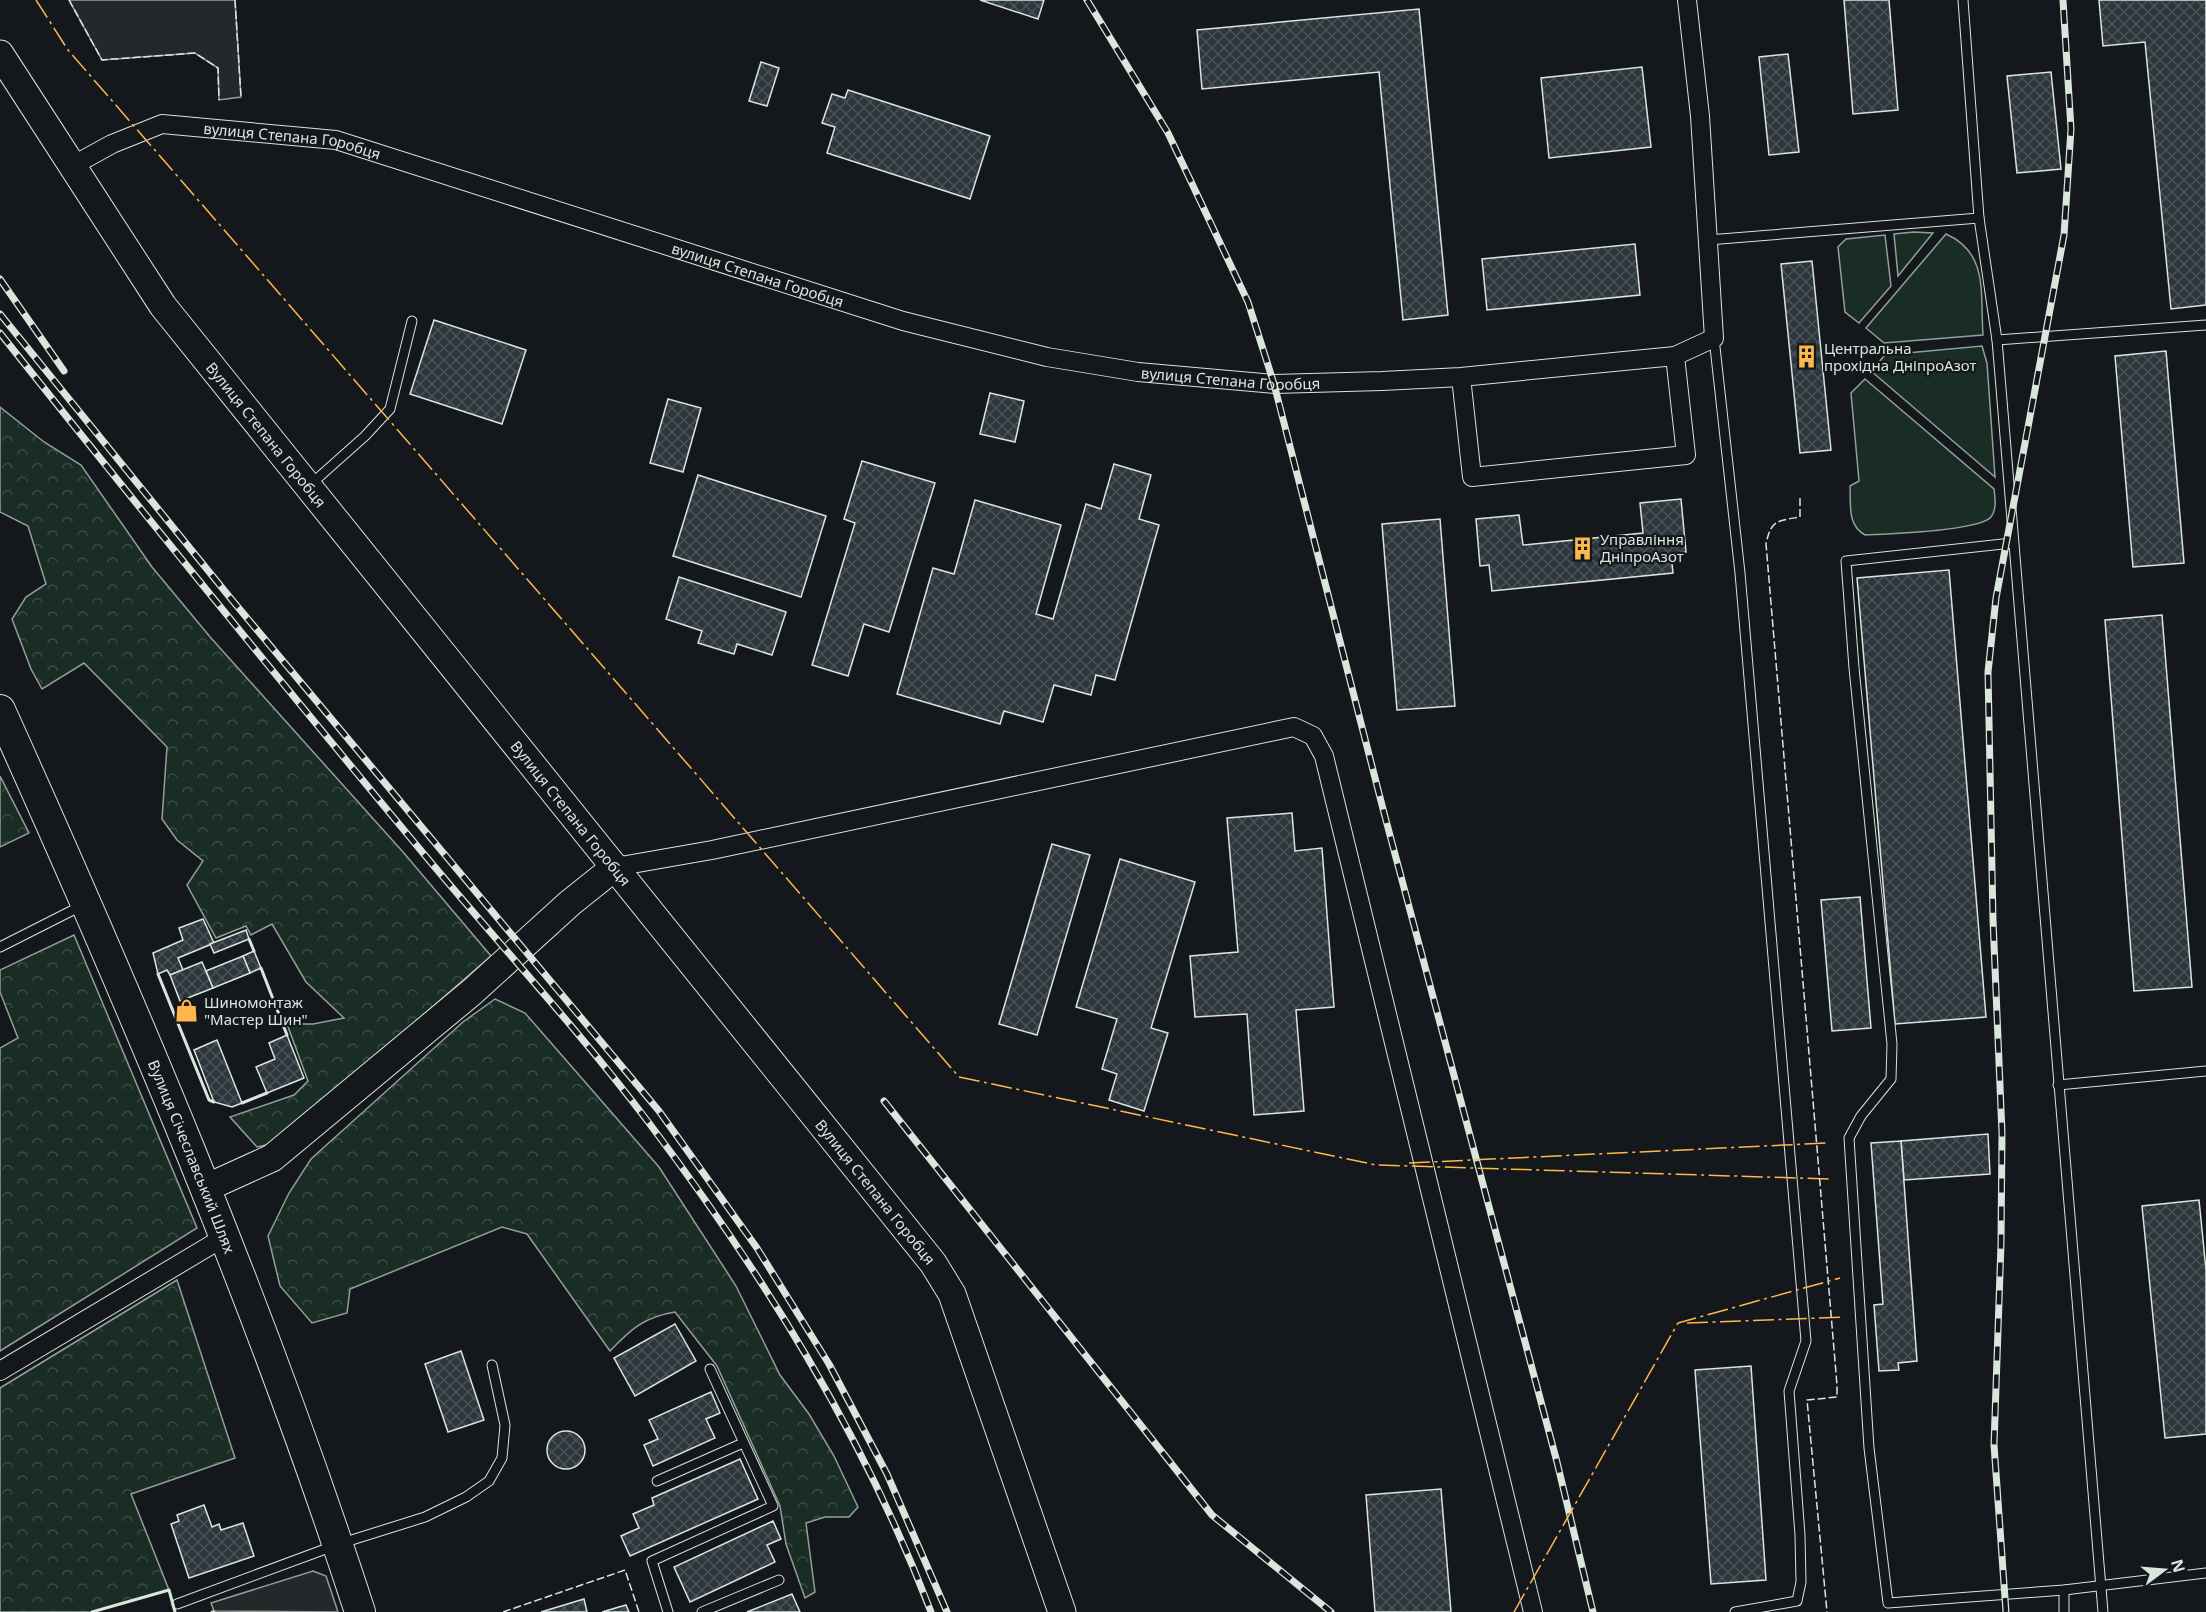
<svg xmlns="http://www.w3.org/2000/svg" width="2206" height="1612" font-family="'Noto Sans',sans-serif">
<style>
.grass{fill:#1a2d24;stroke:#939e99;stroke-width:1.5}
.forest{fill:url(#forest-crowns);stroke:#939e99;stroke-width:1.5}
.parking{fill:#24282b;stroke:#939e99;stroke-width:1.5}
.building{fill:url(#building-cross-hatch);stroke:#d8e6dc;stroke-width:1.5}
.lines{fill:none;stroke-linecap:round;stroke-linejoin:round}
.lane-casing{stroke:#d8e6dc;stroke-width:11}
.street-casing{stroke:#d8e6dc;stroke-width:20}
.secondary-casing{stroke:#d8e6dc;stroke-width:29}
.primary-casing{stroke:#d8e6dc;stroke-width:32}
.lane{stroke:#14181c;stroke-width:9}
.street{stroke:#14181c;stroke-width:18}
.secondary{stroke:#14181c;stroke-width:27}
.primary{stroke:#14181c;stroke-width:30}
.rail-casing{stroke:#d8e6dc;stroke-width:7}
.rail{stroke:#14181c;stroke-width:4.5;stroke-dasharray:14;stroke-linecap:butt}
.fence{stroke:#d8e6dc;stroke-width:1.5;stroke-dasharray:8 3;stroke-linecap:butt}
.wall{stroke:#d8e6dc;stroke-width:3}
.power{stroke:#ffb74d;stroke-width:1.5;stroke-dasharray:21 4.5 3 4.5;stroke-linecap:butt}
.labels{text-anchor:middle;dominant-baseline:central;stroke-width:4.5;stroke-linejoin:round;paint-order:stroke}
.street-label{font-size:15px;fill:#d8e6dc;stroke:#14181c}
.poi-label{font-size:15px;fill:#d8e6dc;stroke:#14181c;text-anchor:start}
</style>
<defs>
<pattern id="forest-crowns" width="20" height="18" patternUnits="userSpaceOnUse" patternTransform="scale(1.5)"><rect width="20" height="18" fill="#1a2d24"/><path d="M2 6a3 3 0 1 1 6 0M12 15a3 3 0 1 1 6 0" fill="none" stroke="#3b4b43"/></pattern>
<pattern id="building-cross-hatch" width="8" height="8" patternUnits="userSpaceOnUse" patternTransform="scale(1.5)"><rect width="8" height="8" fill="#2c363c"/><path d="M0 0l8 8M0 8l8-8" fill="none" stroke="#4a5358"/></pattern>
</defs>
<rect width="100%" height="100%" fill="#14181c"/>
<g class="grass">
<polygon points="1914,232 1933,233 1898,276 1894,234"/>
<path d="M1946,234C1989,253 1980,294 1983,335L1884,343L1866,328Z"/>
<polygon points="1885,235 1891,286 1859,323 1845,312 1838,247 1846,239"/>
<polygon points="1982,346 1987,363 1995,477 1871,371 1885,355"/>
<path d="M1865,379L1994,489C1995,498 1997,509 1991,517C1979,531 1888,534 1865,535C1847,525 1851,505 1850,486L1859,481L1851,393Z"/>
</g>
<g class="forest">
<polygon points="0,407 44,442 81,465 152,567 211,638 403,852 491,956 276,1143 257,1147 230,1117 294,1095 308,1081 287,1024 313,1024 344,1018 306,982 272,924 251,935 246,926 216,938 187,885 203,861 177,840 162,819 167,747 84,663 42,689 31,669 12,619 26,597 46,584 28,526 0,512"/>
<polygon points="0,776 29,833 0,847"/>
<polygon points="74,935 197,1228 0,1351 0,1048 18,1038 0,992 0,970"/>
<path d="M495,999L525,1013L659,1167L736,1286L780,1375L809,1414L834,1456L858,1507L849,1517H825L806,1523L815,1592L805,1598L786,1544L780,1506L717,1366L675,1312C644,1317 631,1329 610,1351L527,1234L502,1227L350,1289L347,1313L312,1323L280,1286L268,1236L289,1193L311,1159L463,1022Z"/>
<polygon points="177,1280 235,1458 131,1494 169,1590 92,1612 0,1612 0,1388"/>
</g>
<g class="parking">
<polygon points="69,0 235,0 241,97 219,100 218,68 195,53 102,60"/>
<polygon points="313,1571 326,1576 338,1612 214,1611 211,1603"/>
</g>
<g class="building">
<polygon points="980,0 1044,0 1038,19"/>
<polygon points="1844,0 1889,0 1898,110 1853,114"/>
<polygon points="2099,0 2206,0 2206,305 2171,309 2145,42 2103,46"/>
<polygon points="1419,9 1448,315 1403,320 1379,72 1202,89 1197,30"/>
<polygon points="1788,54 1799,152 1769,155 1759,57"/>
<polygon points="761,62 779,68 767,106 749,101"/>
<polygon points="1642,67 1651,147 1549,158 1541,78"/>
<polygon points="2051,72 2061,169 2017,173 2007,76"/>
<polygon points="848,90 990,136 970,199 827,153 835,127 822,123 832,94 845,98"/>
<polygon points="1635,244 1640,295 1487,310 1482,259"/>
<polygon points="1812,261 1831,450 1800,453 1781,264"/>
<polygon points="434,320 526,350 502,424 410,394"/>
<polygon points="2166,351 2184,563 2133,567 2115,356"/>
<polygon points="990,393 1024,401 1015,442 980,434"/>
<polygon points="668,399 701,408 683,472 650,463"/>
<polygon points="862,461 935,483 889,632 864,624 848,676 812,665 855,523 844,519"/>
<polygon points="1114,464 1151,475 1139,519 1159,525 1115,680 1096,675 1091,695 1054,685 1043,722 1004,711 1000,724 897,694 933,568 954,574 975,500 1061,525 1036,614 1053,619 1086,504 1101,509"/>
<polygon points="698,475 826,516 801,597 673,556"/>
<polygon points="1681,499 1686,552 1671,554 1673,573 1492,591 1489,565 1480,566 1476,519 1519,515 1523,545 1643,533 1640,503"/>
<polygon points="1440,519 1455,706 1397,710 1382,524"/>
<polygon points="1949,570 1986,1017 1895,1024 1857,578"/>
<polygon points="679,577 786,612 772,655 737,644 734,654 698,643 702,631 666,619"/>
<polygon points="2162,615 2192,987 2134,991 2105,620"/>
<polygon points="1292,813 1295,851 1322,848 1334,1007 1296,1010 1304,1111 1254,1115 1247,1014 1195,1017 1190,956 1238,952 1227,818"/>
<polygon points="1052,844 1090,855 1037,1035 999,1024"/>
<polygon points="1120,859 1195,882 1151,1028 1168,1033 1144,1111 1109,1100 1117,1074 1102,1069 1117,1019 1076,1007"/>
<polygon points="1860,897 1871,1028 1832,1031 1821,900"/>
<polygon points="203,919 214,943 178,958 183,970 170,975 167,970 158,974 153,953 183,940 179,928"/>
<polygon points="246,930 249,939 214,953 210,944"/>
<polygon points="254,951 261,968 250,973 243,956"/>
<polygon points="243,956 250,973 213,988 206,971"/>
<polygon points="202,962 213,988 180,1001 170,975"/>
<polygon points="287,1035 304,1078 267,1093 256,1067 275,1059 269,1043"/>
<polygon points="217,1040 242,1103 232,1107 214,1102 194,1050"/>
<polygon points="1988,1134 1990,1174 1904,1180 1901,1141"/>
<polygon points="1901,1141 1917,1361 1898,1363 1899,1370 1879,1371 1874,1305 1883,1304 1871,1143"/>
<polygon points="2199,1200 2206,1270 2206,1434 2165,1438 2142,1206"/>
<polygon points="675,1324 696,1361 635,1396 614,1358"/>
<polygon points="461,1351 484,1420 448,1432 425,1364"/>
<polygon points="1751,1366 1766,1580 1711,1584 1695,1370"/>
<polygon points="711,1392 720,1413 706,1419 715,1438 653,1466 644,1445 658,1439 649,1420"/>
<circle cx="566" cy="1450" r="19"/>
<polygon points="740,1459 758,1499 630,1556 621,1536 639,1528 633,1514 654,1505 652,1498"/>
<polygon points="1441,1489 1451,1612 1375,1612 1366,1495"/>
<polygon points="204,1505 212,1527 219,1524 221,1530 243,1523 254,1556 189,1578 171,1524 179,1521 177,1515"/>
<polygon points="773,1521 781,1539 767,1545 775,1562 690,1602 674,1567"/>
<polygon points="792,1594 800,1612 747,1612"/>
<polygon points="584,1599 587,1612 541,1612"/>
<polygon points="626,1605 629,1612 602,1612"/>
</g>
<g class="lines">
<defs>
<g id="lane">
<polyline points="1963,0 1979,218"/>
<polyline points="1708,240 1979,218 1997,340 2103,1612"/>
<polyline points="1714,338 1740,573 1806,1341 1789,1391 1800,1535 1801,1582 1797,1601 1735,1612"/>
<polyline points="1997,340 2206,325"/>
<polyline points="310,485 365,436 390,409 412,321"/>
<polyline points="2012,543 1846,561 1854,668 1892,1044 1891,1079 1861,1116 1849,1138 1869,1448 1888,1603 2064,1590 2206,1573"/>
<polyline points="0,947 83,905"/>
<polyline points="2058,1085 2206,1071"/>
<polyline points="657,1481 743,1443"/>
<polyline points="2064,1590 2064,1612"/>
<polyline points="177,1604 339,1544 425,1517 466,1497 489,1481 502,1458 505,1425 492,1365"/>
<polyline points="668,1612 652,1561 773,1506 710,1369"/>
<polyline points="702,1612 779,1580"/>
</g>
<g id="street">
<path id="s1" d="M72,166L112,144L162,124L336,140L903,321L1047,357L1138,372L1274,384L1382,381L1461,377L1675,356L1686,455L1472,477L1461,377"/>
<polyline points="1675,356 1714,338 1700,116 1687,0"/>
<polyline points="615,867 712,850 1294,727 1313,736 1324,756 1533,1612"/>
<polyline points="0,1371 226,1236"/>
</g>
<g id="secondary">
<path id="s2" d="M0,54L163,306L933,1263L952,1294L1062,1612"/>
<polyline points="206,1188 272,1158 472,992 570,903 615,867"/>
</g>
<g id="primary">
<path id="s3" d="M0,710C133,1005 260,1304 360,1612"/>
</g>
</defs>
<use href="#lane" class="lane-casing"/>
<use href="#street" class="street-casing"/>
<use href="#secondary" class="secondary-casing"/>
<use href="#primary" class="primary-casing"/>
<use href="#lane" class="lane"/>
<use href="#street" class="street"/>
<use href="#secondary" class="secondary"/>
<use href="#primary" class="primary"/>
<defs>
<g id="rail">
<polyline points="1087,0 1168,133 1248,302 1274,384 1383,809 1557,1462 1593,1612"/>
<polyline points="0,279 64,371"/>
<polyline points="0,314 232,600 659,1111 757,1248 829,1364 887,1474 947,1612"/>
<path d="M0,333C139,508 280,681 423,853C498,943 579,1030 649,1123C763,1274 863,1434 931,1612"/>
<polyline points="884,1101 1212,1515 1331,1612"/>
<polyline points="2006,1612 1994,1445 2001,1244 2002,1133 1993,920 1988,672 1996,598 2064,235 2071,129 2063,0"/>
</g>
</defs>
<use href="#rail" class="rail-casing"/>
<use href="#rail" class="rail"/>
<g class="fence">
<polyline points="69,0 102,60 195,53 218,68 219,100"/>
<polyline points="235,0 241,97"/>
<path d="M1800,498V517C1777,521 1771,520 1766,544L1837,1385V1397L1807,1400L1827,1612"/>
<polyline points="503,1612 625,1570 639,1612"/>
</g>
<g class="wall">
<polyline points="249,939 254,951"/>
<polyline points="261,968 287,1035"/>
<polyline points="158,974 209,1100 214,1102"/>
<polyline points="242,1103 267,1093"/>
<polyline points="92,1612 169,1590 175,1612"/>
<polyline points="212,1612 214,1612"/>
</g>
<g class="power">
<polyline points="36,0 68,50 959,1077 1376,1165 1831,1179"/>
<polyline points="1409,1163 1827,1143"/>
<polyline points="1687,1323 1844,1317"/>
<polyline points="1514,1612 1678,1323 1840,1278"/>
</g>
</g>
<defs>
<symbol id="building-bare" viewBox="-9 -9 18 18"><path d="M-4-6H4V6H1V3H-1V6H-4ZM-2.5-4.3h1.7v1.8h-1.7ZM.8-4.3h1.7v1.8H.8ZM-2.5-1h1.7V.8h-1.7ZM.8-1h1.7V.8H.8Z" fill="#ffb74d" stroke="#14181c" stroke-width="2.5" paint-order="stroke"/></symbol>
<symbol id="shop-bare" viewBox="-9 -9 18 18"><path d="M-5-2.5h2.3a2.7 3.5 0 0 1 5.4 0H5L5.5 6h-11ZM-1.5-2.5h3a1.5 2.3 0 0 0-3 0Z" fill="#ffb74d" stroke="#14181c" stroke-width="2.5" paint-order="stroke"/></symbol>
</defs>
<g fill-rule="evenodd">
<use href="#building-bare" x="1790" y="340" width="33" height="33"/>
<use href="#building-bare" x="1566" y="532" width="33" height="33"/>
<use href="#shop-bare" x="170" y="994" width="33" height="33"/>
</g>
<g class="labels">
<g class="street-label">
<text stroke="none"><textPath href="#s1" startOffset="231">вулиця Степана Горобця</textPath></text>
<text stroke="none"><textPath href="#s1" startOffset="717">вулиця Степана Горобця</textPath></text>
<text stroke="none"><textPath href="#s1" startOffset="1203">вулиця Степана Горобця</textPath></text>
<text stroke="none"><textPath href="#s2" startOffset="465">Вулиця Степана Горобця</textPath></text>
<text stroke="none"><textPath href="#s2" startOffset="951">Вулиця Степана Горобця</textPath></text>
<text stroke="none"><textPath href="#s3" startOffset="486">Вулиця Січеславський Шлях</textPath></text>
<text stroke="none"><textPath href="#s2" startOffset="1437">Вулиця Степана Горобця</textPath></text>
</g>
<g class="poi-label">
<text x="1824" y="348">Центральна<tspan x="1824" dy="17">прохідна ДніпроАзот</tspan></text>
<text x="1600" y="539">Управління<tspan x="1600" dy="17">ДніпроАзот</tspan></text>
<text x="204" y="1002">Шиномонтаж<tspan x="204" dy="17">"Мастер Шин"</tspan></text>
</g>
</g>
<g transform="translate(2164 1570) rotate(74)" stroke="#14181c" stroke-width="4.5" paint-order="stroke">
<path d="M0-4.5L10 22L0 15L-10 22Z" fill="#d8e6dc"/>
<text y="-9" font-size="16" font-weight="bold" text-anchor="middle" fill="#d8e6dc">N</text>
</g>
</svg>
